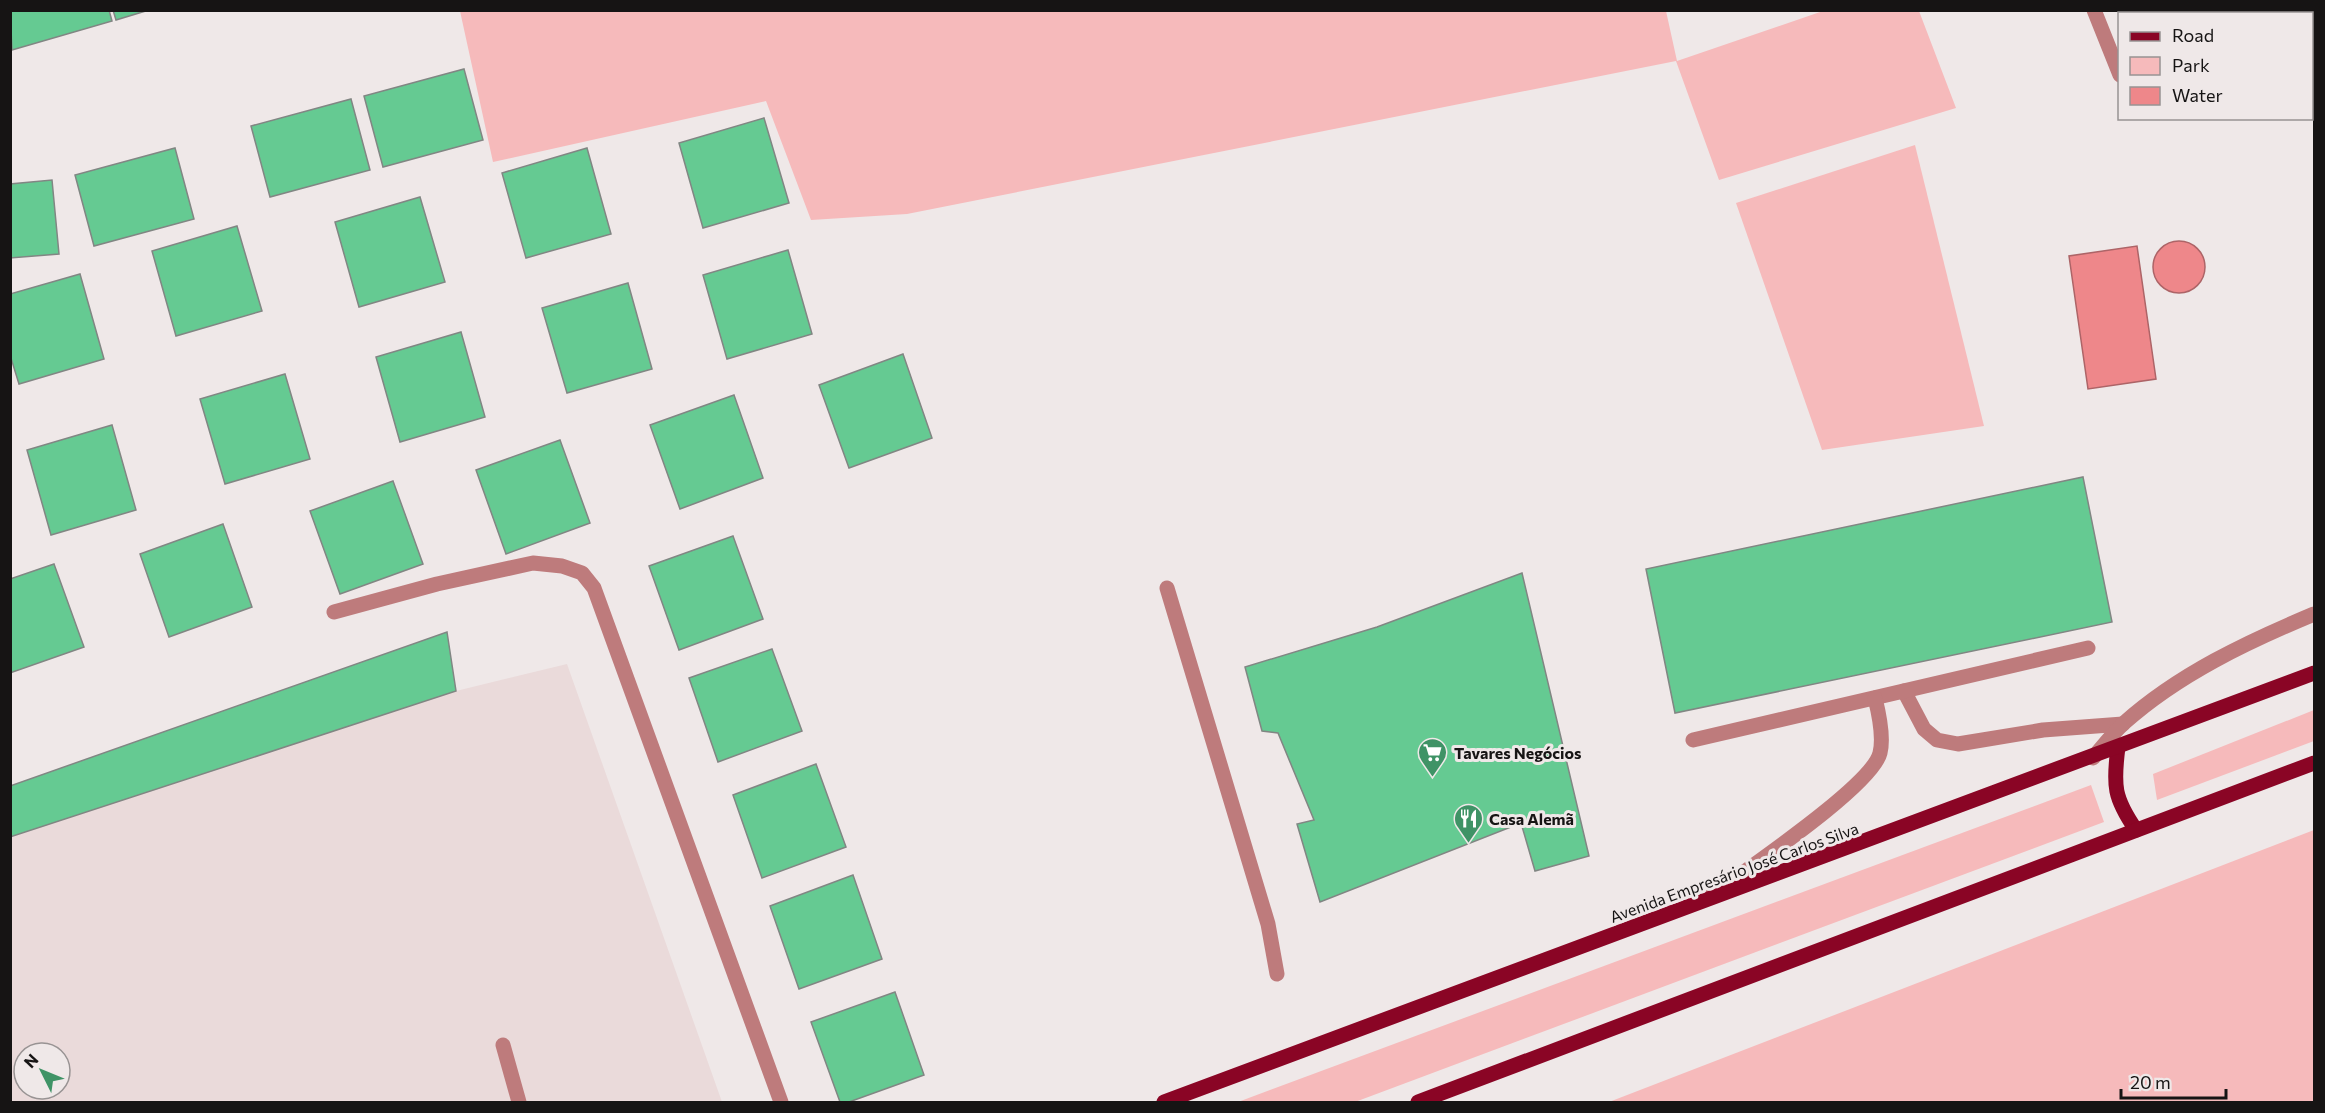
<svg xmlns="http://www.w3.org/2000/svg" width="2325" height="1113" font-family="Commissioner,sans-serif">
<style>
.built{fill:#eadada;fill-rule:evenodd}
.green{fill:#f6babb}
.water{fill:#ee878a;stroke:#ad6467;stroke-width:1.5}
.building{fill:#65ca92;stroke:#818683;stroke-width:1.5}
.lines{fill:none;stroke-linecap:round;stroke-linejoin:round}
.minor{stroke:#be7b7c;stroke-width:15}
.major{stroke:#8a0525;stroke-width:15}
.labels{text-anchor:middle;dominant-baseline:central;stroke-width:6;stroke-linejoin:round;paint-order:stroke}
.poi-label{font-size:16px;font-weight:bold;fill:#161414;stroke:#efe8e8;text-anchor:start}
.street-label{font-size:16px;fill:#161414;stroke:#efe8e8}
</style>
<rect width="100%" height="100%" fill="#efe8e8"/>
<path class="built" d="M567,664L722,1102H11L10,837L456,691ZM24,1053H60V1089H24Z"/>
<g class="green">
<polygon points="1666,11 1677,61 1823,11 1919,11 1956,108 1719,180 1676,61 907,214 811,220 766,101 493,162 460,11"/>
<polygon points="1915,145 1984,426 1822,450 1736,203"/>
<polygon points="2314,710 2314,741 2157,800 2153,774"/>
<polygon points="2091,785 2104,822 1355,1102 1238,1102"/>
<polygon points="2314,830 2314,1102 1609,1102"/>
</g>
<g class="water">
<circle cx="2179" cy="267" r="26"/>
<polygon points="2137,246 2156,379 2088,389 2069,256"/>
</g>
<g class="building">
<polygon points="10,10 109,10 112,21 12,50"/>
<polygon points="113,10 149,10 116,20"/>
<polygon points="464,69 483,140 383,167 364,96"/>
<polygon points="351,99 370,170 270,197 251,126"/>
<polygon points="764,118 789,203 703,228 679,143"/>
<polygon points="175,148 194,219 94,246 75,175"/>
<polygon points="587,148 611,234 526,258 502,173"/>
<polygon points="52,180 59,254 10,258 10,184"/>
<polygon points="420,197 445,282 359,307 335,222"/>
<polygon points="237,226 262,311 176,336 152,251"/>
<polygon points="788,250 812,334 727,359 703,275"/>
<polygon points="80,274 104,359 19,384 10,355 10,294"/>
<polygon points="628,283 652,369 567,393 542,308"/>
<polygon points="461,332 485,417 400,442 376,357"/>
<polygon points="903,354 932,438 849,468 819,385"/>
<polygon points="285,374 310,459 225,484 200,399"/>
<polygon points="734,395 763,478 680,509 650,425"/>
<polygon points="112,425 136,510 51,535 27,450"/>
<polygon points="560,440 590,523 506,554 476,470"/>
<polygon points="2083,477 2112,622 1675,713 1646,569"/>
<polygon points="393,481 423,564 340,594 310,511"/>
<polygon points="223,524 252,607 169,637 140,554"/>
<polygon points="733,536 763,619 679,650 649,566"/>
<polygon points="54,564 84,647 10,673 10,579"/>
<polygon points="1522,573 1589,856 1535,871 1521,823 1320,902 1297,824 1314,820 1278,733 1262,731 1245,667 1377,627"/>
<polygon points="447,632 456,691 10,837 10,786"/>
<polygon points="772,649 802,731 718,762 689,678"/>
<polygon points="816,764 846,847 762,878 733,795"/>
<polygon points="853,875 882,959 799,989 770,906"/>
<polygon points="895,992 924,1075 849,1102 840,1102 811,1022"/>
</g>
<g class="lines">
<g class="minor">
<polyline points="2094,10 2120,75"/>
<polyline points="2182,10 2183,14"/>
<polyline points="2270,10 2271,14"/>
<polyline points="2312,92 2314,97"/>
<polyline points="1167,588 1268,924 1277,974"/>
<polyline points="334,612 437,584 533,563 562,566 582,573 594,588 781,1102"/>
<polyline points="1904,691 1924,729 1937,740 1958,744 2043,730 2123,724"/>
<polyline points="1693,740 2088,648"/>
<path d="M2093,758C2103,746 2113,733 2124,723C2179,674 2247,642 2314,614"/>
<path d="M1711,896C1744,871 1872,786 1880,753C1884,737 1879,714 1875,698"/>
<polyline points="503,1045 519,1102"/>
</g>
<g class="major">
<path d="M2118,747C2113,786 2114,798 2136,830"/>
<polyline points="1164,1102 2314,673"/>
<polyline points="1418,1102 2314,763"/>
</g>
</g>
<defs>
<symbol id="supermarket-pin" viewBox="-11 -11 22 30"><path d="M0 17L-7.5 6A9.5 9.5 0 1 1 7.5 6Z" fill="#3f9366" stroke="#efe8e8"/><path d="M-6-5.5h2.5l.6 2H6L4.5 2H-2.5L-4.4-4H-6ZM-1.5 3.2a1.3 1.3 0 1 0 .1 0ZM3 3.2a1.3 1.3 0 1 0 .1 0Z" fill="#fff"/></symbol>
<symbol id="restaurant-pin" viewBox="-11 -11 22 30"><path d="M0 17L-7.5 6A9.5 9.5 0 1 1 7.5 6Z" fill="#3f9366" stroke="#efe8e8"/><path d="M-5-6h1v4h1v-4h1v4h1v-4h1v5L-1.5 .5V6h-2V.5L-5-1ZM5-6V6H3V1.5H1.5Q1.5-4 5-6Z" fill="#fff"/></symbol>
</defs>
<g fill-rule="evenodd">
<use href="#supermarket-pin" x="1416" y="736" width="33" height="45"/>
<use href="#restaurant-pin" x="1452" y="802" width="33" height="45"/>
</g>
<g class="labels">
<g class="poi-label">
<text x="1454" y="752">Tavares Negócios</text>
<text x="1489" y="818">Casa Alemã</text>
</g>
<g class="street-label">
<text transform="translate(1734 872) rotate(-20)">Avenida Empresário José Carlos Silva</text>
</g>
</g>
<rect width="2325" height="1113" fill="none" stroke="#161414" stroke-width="24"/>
<rect x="2118" y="12" width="195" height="108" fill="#efe8e8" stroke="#989393" stroke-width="1.5"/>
<rect x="2130" y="32" width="30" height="9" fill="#8a0525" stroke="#989393" stroke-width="1.5"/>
<text x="2172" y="42" font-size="18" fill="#161414">Road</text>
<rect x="2130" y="57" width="30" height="18" fill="#f6babb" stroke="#989393" stroke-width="1.5"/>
<text x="2172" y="72" font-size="18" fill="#161414">Park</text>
<rect x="2130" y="87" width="30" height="18" fill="#ee878a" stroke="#989393" stroke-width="1.5"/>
<text x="2172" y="102" font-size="18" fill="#161414">Water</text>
<g transform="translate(42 1071) rotate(313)"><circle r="28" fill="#efe8e8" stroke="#989393" stroke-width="1.5"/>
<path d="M0-4.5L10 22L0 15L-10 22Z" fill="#3f9366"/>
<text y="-9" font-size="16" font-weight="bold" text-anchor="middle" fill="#161414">N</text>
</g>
<path d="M2121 1089v9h105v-9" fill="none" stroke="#161414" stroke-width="3"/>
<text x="2130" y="1089" font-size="18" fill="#161414" stroke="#efe8e8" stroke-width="4.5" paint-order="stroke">20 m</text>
</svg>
